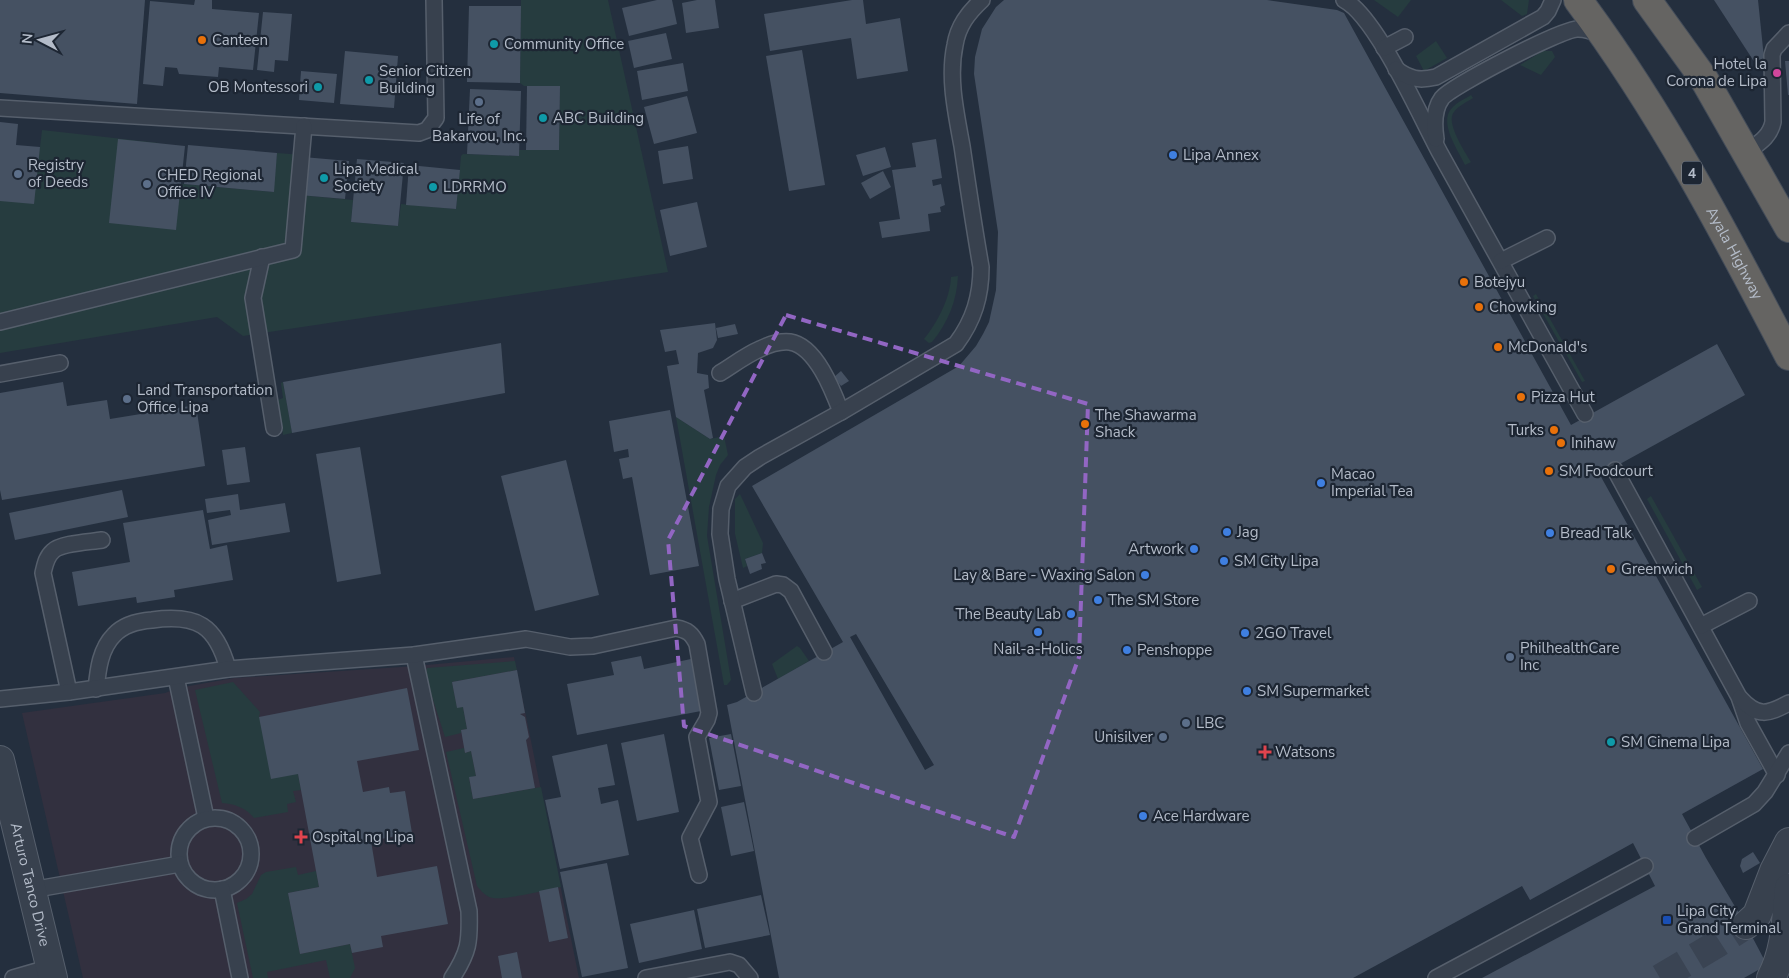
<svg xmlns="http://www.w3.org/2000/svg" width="1789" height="978" font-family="'Nunito Sans',sans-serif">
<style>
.medical{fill:#32303f}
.green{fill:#263c3f}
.building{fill:#455162;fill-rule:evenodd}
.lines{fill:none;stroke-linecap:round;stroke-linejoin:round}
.minor-tunnel{stroke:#3a4453;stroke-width:28;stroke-dasharray:28 14;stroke-linecap:butt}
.service-casing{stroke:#565f6c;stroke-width:18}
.minor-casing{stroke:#565f6c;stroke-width:30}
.tertiary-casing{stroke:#565f6c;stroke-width:30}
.trunk-casing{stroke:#434c59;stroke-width:30}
.service{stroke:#38414e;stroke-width:15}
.minor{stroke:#38414e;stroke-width:28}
.tertiary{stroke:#38414e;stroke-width:28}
.trunk{stroke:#656462;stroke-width:28}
.marked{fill:none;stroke:#9266c3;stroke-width:4;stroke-dasharray:10 6;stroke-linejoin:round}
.food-dot{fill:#e8710a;stroke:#1d2633;stroke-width:2}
.culture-dot{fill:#0f9aa8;stroke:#1d2633;stroke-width:2}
.hotel-dot{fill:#d1479c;stroke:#1d2633;stroke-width:2}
.service-dot{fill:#5c6f8a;stroke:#1d2633;stroke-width:2}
.shop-dot{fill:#3f7fe0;stroke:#1d2633;stroke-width:2}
.health-dot{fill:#e0444e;stroke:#1d2633;stroke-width:2}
.transit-dot{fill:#1a4fb4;stroke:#1d2633;stroke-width:2}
.labels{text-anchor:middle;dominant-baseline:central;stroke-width:4.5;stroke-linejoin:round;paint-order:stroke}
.shield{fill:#1d2633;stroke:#878f9c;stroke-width:1}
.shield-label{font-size:14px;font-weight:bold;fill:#b4bcc9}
.poi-label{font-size:15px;fill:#b4bcc9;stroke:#1d2633;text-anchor:start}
.street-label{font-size:15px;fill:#b4bcc9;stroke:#1d2633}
</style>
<rect width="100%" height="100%" fill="#242f3e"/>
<polygon class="medical" points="514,657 579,978 83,978 22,713 165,693 178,688 234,678 416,666"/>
<g class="green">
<polygon points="521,0 608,0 668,272 243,336 217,317 0,353 0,201 40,147 42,130 159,143 173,183 184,184 273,192 277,153 303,155 299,195 353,200 351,222 398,226 401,204 456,209 461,156 463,154 518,156 519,150 559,150 560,86 524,86 520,83"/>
<polygon points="1374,0 1411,0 1398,17"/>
<polygon points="1501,0 1529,0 1527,14 1522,16"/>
<polygon points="1436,41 1447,58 1424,71 1416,56"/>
<polygon points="1543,51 1552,51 1555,57 1541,75 1520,65"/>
<path d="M1471,95L1473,98C1467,102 1458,106 1454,112C1445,122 1465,152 1471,162L1465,165C1458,150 1438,122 1452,108C1457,102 1465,99 1471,95Z"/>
<path d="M958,276C957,300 948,323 932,342L929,343L924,339C937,323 950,299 951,277Z"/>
<polygon points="1536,294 1585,381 1582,382 1533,296"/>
<polygon points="283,382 292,433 283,435 278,400 283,398 281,383"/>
<polygon points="676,417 710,439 724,436 728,455 720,465 716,475 709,507 707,536 731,680 727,685 724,685"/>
<polygon points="740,494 763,543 762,553 745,559 747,566 743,568 735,534 735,499"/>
<polygon points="1651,496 1702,587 1697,590 1647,499"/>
<polygon points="797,646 800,648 809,661 778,679 772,664"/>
<polygon points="515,661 517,671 517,670 452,682 457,707 463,707 467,729 461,730 461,733 445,737 426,678 426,672 427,668"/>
<path d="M233,682L260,712L259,717L298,774L301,790L293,791L296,802L287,804L288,812L254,818C246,808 235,804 222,803L195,690Z"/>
<path d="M464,748L465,753L471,751L476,776L469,778L473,799L541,787L561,887C546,890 506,900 493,898C486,897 481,891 477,886L446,752Z"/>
<polygon points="296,867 298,875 316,871 319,887 288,893 300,954 350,944 355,968 350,978 330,978 326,960 267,972 268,978 253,978 237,903 246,899 252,894 261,875 266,872"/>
</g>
<g class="building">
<polygon points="0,0 145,0 137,104 0,93"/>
<polygon points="195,0 212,0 212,9 259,13 253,70 219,67 218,77 179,74 177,68 165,67 163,86 143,84 150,1 194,5"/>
<polygon points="657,0 672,0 677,24 629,36 622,8"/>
<polygon points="697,0 715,0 719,28 686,33 682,3"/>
<polygon points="852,0 863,0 866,24 900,18 908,71 857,79 851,38 770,51 764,14"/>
<path d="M1004,0H1267L1337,10L1344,13L1571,425L1717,344L1745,395L1600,475L1763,769L1682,814L1706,858L1746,925L1767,965L1744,978H1482L1655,886L1633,843L1530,900L1522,886L1353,978H779L727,705L737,702L843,642L752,486L959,366L976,346L983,334L989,322L996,290L998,232L974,74L975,57L982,29L996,7ZM856,634L934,765L925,770L850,637Z"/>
<polygon points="1714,0 1758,0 1764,58 1755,63"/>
<polygon points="469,6 521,6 520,83 467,82"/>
<polygon points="263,12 292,14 288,61 275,60 274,72 257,70"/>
<polygon points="666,33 672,59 634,68 628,41"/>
<polygon points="802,50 825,185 789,191 766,56"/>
<polygon points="345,51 398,56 394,108 340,104"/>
<polygon points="1785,61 1789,61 1789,95 1788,95"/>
<polygon points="683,63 688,91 642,100 637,71"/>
<polygon points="301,71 337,74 334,103 299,100"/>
<polygon points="527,86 560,86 559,150 526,150"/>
<polygon points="470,89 521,91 519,156 467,154"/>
<polygon points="687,96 697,133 654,144 644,107"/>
<polygon points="0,122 18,124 16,145 40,147 34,204 0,201"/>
<polygon points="118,139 185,146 176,230 109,223"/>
<polygon points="936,139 942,178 932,180 933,186 941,184 945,205 940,207 941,212 928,214 930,231 882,238 879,222 900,219 892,170 916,167 912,143"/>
<polygon points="188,145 277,153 274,192 184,184"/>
<polygon points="688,146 693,179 663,184 658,151"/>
<polygon points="885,147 891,167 863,176 856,155"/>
<polygon points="303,157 349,161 345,199 299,195"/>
<polygon points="357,159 404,163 398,226 351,222"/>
<polygon points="409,165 460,170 456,209 406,205"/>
<polygon points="883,171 891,187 870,199 861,183"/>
<polygon points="697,202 707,247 670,256 660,210"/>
<polygon points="715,323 717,340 713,348 698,353 697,373 708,375 709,388 704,390 713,438 710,439 676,417 667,366 679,364 676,350 665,352 660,330"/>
<polygon points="735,324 738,334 718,338 716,328"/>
<polygon points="501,343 505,393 292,433 283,382"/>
<polygon points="841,371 849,381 841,386 834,377"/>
<polygon points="63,382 67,406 107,400 110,419 196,405 205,466 2,500 0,490 0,393"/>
<polygon points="670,410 699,566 650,575 632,477 623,479 619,459 629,457 628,449 614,452 609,421"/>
<polygon points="245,447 250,482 227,485 222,450"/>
<polygon points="360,447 381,574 337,582 316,454"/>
<polygon points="566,460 599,595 535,611 501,476"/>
<polygon points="122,490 128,517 15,540 9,513"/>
<polygon points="238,494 240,510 285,503 290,532 212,545 208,520 231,515 230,510 207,513 205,499"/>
<polygon points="203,510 210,549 227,545 233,580 174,590 175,597 137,603 136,597 78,606 72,572 130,562 123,523"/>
<polygon points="762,553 766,563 761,564 762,569 750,574 745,559"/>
<polygon points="641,656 644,669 691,659 701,711 577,735 567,684 614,675 611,662"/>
<polygon points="517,670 525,713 520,714 525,717 529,737 526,740 535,788 473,799 469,777 476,776 471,751 465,753 461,730 467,729 463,707 457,708 452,682"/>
<polygon points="407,688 419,750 357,761 363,792 389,787 390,793 405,791 412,833 371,841 377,877 437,866 448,924 381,936 383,947 352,953 350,944 300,954 288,893 319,887 298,774 271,779 259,717"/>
<polygon points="664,734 679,812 637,821 621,743"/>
<polygon points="731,734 741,786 719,790 709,738"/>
<polygon points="607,744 615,785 598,788 601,804 618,800 629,855 560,869 545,800 561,797 552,756"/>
<polygon points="744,802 754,851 731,856 721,807"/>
<polygon points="1753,852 1760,863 1743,873 1740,866 1742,859"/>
<polygon points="607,863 628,968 582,977 560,872"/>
<polygon points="558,887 568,938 549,942 539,891"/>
<polygon points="761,895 770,935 705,948 697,909"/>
<polygon points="694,910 702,949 639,963 630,924"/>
<polygon points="517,952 522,978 502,978 498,956"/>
</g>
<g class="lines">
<polyline class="minor-tunnel" points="1660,978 1717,944 1746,925"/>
<defs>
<g id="service">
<path d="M1344,0C1376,16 1421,118 1440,153C1488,240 1537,327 1585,414"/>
<polyline points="1384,48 1405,37"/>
<path d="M1396,69C1409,79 1419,81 1436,77L1543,17L1548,11L1553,0"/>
<polyline points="0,108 419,133 427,130 436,118 434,0"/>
<path d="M1436,139C1434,126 1433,110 1442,98C1452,86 1563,28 1578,29C1586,29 1594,32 1600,35"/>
<path d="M1747,152C1759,143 1770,137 1773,122L1772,55L1774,49L1789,33"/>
<polyline points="262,257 253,298 274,428"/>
<polyline points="1501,261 1547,238"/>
<polyline points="0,322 293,250 304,126"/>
<path d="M720,373C733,365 746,355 760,349C768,345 780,341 790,342C816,346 833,391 841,412"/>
<polyline points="0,374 60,363"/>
<polyline points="1615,470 1739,697 1748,723 1777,775"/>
<polyline points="732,601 776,584 783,585 791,591 824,652"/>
<polyline points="1701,626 1749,601"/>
<path d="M414,655L469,911C470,942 469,952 452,978"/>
<polyline points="176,677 206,818"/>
<path d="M96,689C98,670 100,649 114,635C123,625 139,621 152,620C197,614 216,625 228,669"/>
<path d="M69,692L43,573C45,565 46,557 53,551C61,543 90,542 102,540"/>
<path d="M754,693L727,579L720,534L721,509L728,486L745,467L760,457L841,412L956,344C974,320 981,296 981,267C974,227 968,187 962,146C956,113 948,78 955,45C958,26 968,13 982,0"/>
<path d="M1740,698C1758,718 1768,714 1789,703"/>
<path d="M0,699L69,692L228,669L414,655L526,639L570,647L593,646L676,628C688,630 692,634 697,644L709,713L707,720L697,737L709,802L690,838L699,875"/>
<circle cx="215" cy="854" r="36"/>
<polyline points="1695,838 1754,804 1765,792 1789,753"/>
<polyline points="222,889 240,978"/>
<polyline points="31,890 180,864"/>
<polyline points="13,978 51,967"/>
<polyline points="646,978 730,962 739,965 750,978"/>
<polyline points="1436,978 1645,866"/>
</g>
<g id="minor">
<polyline points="1746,925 1757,915 1774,871 1789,842"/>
<path d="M1771,978C1786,950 1786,919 1789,888"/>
</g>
<g id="tertiary">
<path id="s1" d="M0,760L53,978"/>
</g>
<g id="trunk">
<path id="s2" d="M1578,0C1661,111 1725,233 1789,356"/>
<polyline points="1647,0 1704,79 1789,228"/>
</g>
</defs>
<use href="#service" class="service-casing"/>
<use href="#minor" class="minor-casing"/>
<use href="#tertiary" class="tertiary-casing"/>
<use href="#trunk" class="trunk-casing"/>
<use href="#service" class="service"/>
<use href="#minor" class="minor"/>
<use href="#tertiary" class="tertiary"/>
<use href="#trunk" class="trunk"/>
</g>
<path class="marked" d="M786,315L1088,404L1079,657L1014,837L684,726L668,540Z"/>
<g class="food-dot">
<circle cx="202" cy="40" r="5"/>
<circle cx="1464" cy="282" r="5"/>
<circle cx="1479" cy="307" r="5"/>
<circle cx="1498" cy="347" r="5"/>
<circle cx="1521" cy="397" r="5"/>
<circle cx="1085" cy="424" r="5"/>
<circle cx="1554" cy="430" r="5"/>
<circle cx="1561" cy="443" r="5"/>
<circle cx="1549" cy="471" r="5"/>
<circle cx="1611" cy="569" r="5"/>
</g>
<g class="culture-dot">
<circle cx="494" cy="44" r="5"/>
<circle cx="369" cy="80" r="5"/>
<circle cx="318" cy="87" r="5"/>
<circle cx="543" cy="118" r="5"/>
<circle cx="324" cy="178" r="5"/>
<circle cx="433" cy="187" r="5"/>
<circle cx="1611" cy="742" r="5"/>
</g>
<circle class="hotel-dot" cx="1777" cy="73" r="5"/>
<g class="service-dot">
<circle cx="479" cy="102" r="5"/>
<circle cx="18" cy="174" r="5"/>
<circle cx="147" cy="184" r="5"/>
<circle cx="127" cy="399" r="5"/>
<circle cx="1510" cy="657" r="5"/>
<circle cx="1186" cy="723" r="5"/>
<circle cx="1163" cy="737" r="5"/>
</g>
<g class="shop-dot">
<circle cx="1173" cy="155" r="5"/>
<circle cx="1321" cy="483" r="5"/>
<circle cx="1227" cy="532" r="5"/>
<circle cx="1550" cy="533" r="5"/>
<circle cx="1194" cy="549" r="5"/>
<circle cx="1224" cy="561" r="5"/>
<circle cx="1145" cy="575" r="5"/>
<circle cx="1098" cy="600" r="5"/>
<circle cx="1071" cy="614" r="5"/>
<circle cx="1038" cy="632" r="5"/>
<circle cx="1245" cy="633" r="5"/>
<circle cx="1127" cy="650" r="5"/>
<circle cx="1247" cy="691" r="5"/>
<circle cx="1143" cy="816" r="5"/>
</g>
<g class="health-dot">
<path d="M1262.5 744.5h5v5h5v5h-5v5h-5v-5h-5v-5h5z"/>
<path d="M298.5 829.5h5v5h5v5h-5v5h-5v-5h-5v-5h5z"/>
</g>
<rect class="transit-dot" x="1662" y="915" width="10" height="10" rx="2.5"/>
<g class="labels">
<rect class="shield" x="1682" y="161.5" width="20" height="23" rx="4"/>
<g class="shield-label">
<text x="1692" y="173">4</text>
</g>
<g class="poi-label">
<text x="212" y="40">Canteen</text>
<text x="504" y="44">Community Office</text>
<text x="1767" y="64" text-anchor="end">Hotel la<tspan x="1767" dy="17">Corona de Lipa</tspan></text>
<text x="379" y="71">Senior Citizen<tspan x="379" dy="17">Building</tspan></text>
<text x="308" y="87" text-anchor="end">OB Montessori</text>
<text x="553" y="118">ABC Building</text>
<text x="479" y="119" text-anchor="middle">Life of<tspan x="479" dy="17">Bakarvou, Inc.</tspan></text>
<text x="1183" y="155">Lipa Annex</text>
<text x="28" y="165">Registry<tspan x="28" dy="17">of Deeds</tspan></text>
<text x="334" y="169">Lipa Medical<tspan x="334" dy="17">Society</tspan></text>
<text x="157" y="175">CHED Regional<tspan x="157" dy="17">Office IV</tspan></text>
<text x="443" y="187">LDRRMO</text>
<text x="1474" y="282">Botejyu</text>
<text x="1489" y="307">Chowking</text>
<text x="1508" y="347">McDonald's</text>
<text x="137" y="390">Land Transportation<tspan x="137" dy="17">Office Lipa</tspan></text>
<text x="1531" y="397">Pizza Hut</text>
<text x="1095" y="415">The Shawarma<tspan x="1095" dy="17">Shack</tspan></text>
<text x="1544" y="430" text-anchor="end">Turks</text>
<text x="1571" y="443">Inihaw</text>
<text x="1559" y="471">SM Foodcourt</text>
<text x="1331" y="474">Macao<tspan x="1331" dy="17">Imperial Tea</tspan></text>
<text x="1237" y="532">Jag</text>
<text x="1560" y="533">Bread Talk</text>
<text x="1184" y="549" text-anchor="end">Artwork</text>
<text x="1234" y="561">SM City Lipa</text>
<text x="1621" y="569">Greenwich</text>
<text x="1135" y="575" text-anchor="end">Lay &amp; Bare - Waxing Salon</text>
<text x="1108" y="600">The SM Store</text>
<text x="1061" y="614" text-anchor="end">The Beauty Lab</text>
<text x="1255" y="633">2GO Travel</text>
<text x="1520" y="648">PhilhealthCare<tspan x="1520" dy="17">Inc</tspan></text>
<text x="1038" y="649" text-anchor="middle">Nail-a-Holics</text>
<text x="1137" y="650">Penshoppe</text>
<text x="1257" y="691">SM Supermarket</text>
<text x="1196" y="723">LBC</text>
<text x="1153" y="737" text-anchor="end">Unisilver</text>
<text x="1621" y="742">SM Cinema Lipa</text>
<text x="1275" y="752">Watsons</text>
<text x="1153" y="816">Ace Hardware</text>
<text x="312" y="837">Ospital ng Lipa</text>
<text x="1677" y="911">Lipa City<tspan x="1677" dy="17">Grand Terminal</tspan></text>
</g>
<g class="street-label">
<text stroke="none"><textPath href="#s2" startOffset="298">Ayala Highway</textPath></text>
<text stroke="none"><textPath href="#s1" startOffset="128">Arturo Tanco Drive</textPath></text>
</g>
</g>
<g transform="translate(40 40) rotate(276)" stroke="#1d2633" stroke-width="4" paint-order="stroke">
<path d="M0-4L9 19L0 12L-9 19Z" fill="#b4bcc9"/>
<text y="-8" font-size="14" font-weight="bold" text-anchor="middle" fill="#b4bcc9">N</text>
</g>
</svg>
